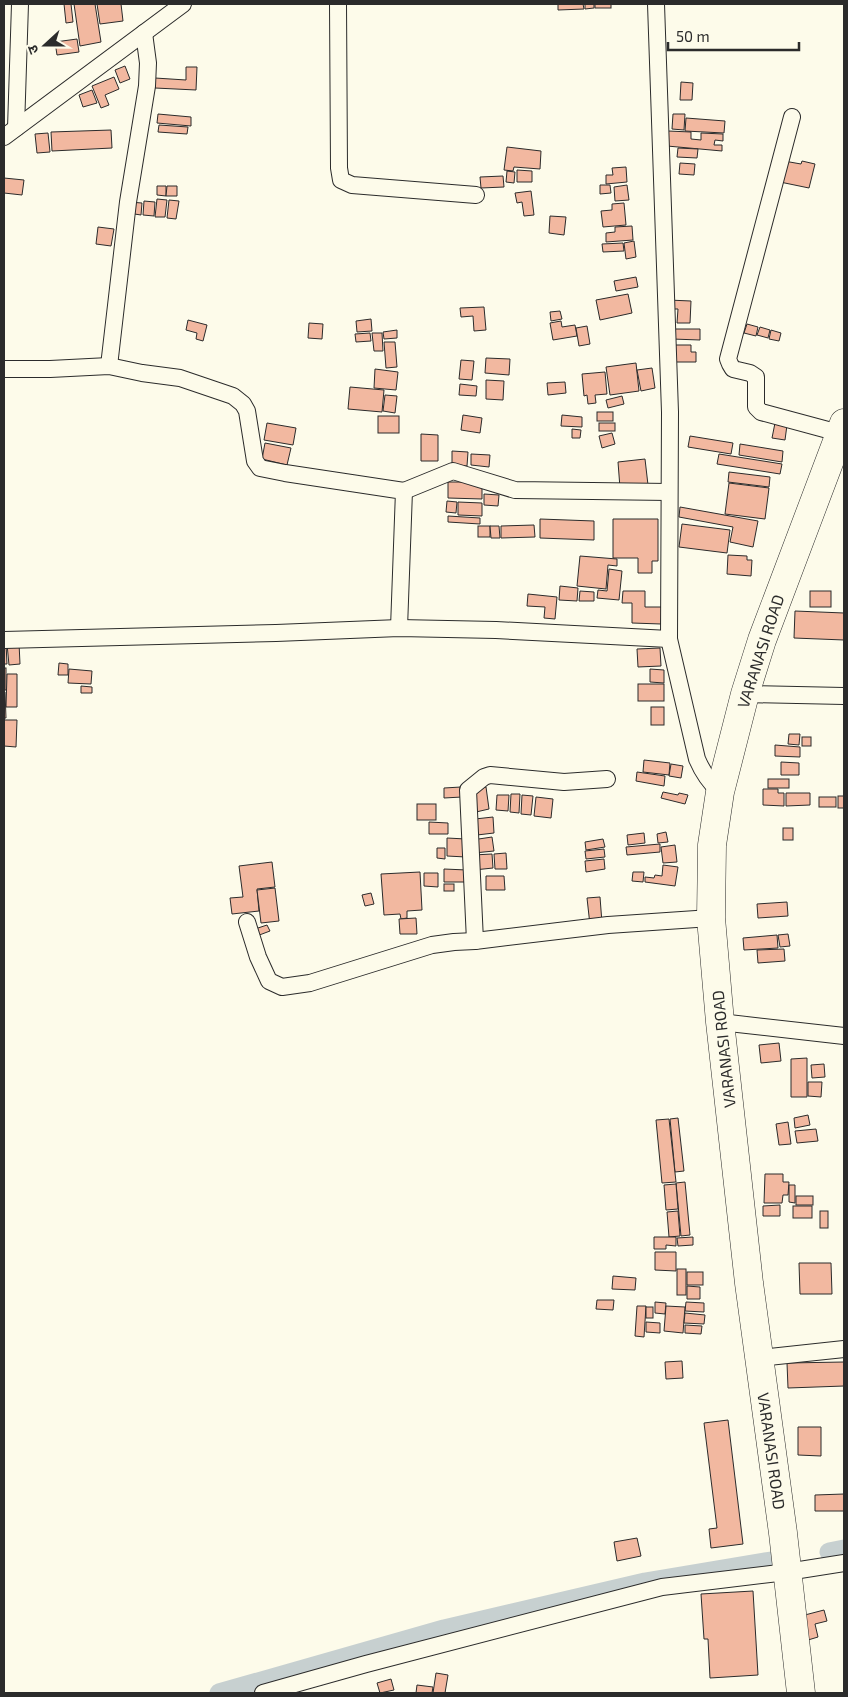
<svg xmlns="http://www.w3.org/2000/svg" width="848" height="1697" font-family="'Exo 2','Noto Sans Devanagari',sans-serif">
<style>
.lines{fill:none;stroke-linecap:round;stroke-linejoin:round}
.canal{stroke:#c7d0d0;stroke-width:19}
.building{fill:#f2b8a0;stroke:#2b2b2b}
.street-casing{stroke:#2b2b2b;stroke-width:18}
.highway-casing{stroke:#2b2b2b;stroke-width:29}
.street{stroke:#fdfbea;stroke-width:16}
.highway{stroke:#fdfbea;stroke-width:28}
.labels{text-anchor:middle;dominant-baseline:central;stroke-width:4;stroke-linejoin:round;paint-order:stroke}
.street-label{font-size:16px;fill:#2b2b2b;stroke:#fdfbea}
</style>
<rect width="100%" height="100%" fill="#fdfbea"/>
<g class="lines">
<g class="canal">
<polyline points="829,1552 844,1549"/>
<polyline points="219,1693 444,1629 645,1582 771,1561"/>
</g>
</g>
<g class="building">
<polygon points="64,4 71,4 73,22 66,23"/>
<polygon points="74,4 95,4 101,42 80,46"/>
<polygon points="97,4 121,4 123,21 100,24"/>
<polygon points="558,4 583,4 584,9 558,10"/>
<polygon points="585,4 594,4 594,8 585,9"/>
<rect x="595" y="4" width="16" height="4"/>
<polygon points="77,39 79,52 57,55 55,42"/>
<polygon points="125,66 130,79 120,83 115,70"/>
<polygon points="186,67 197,67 196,90 155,88 155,78 186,80"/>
<polygon points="114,77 119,89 105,95 109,105 101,108 92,86"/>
<polygon points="681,82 693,83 692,100 680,100"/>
<polygon points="92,90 97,103 83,107 79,95"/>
<polygon points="158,114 191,117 191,126 157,123"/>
<polygon points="673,114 685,114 684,130 672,129"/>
<polygon points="686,118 725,121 724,133 685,131"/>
<polygon points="159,125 188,127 187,134 158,132"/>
<polygon points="111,130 112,148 52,151 51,132"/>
<polygon points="668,131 691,132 691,139 701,140 701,133 723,134 723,141 715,140 714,145 722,145 722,151 667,146"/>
<polygon points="48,133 50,152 37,153 35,134"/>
<polygon points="507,147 541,151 540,169 514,167 513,171 504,170"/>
<polygon points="678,148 698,149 697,158 677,157"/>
<polygon points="784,161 801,164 802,161 815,164 809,188 780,182"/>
<polygon points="680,163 695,164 694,175 679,174"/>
<polygon points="626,167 627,182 606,184 606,175 613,175 612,168"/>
<polygon points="517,170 532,171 532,182 517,182"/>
<polygon points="507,171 515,172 514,183 506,182"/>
<polygon points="503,176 504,187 481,188 480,177"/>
<polygon points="4,178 24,180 22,195 4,193"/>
<polygon points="600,185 610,185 611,193 600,194"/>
<polygon points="627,185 629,200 615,201 614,187"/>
<polygon points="157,186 166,186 166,196 157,195"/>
<polygon points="167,186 177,186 177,196 166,196"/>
<polygon points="531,191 534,215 524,216 522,202 517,203 515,193"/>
<polygon points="157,199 167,200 165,217 155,217"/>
<polygon points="169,200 179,201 176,219 167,218"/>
<polygon points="144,201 155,202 154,216 143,215"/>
<polygon points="129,202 142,203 141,215 128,213"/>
<polygon points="624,203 626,225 603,227 601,211 612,210 612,204"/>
<polygon points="550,216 566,217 564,235 549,233"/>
<polygon points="632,226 633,240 606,242 606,233 615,232 615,227"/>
<polygon points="98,227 114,229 111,246 96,244"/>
<polygon points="634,241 636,257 626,259 624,243"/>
<polygon points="623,243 624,251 603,252 602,244"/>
<polygon points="636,277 638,287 616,291 614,281"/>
<polygon points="628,294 632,313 600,320 596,300"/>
<polygon points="668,300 691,301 690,323 677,323 678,309 667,309"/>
<polygon points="484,307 486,330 474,331 473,316 461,317 460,308"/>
<polygon points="560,311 562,319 551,321 550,312"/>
<polygon points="371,319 372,331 357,332 356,321"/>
<polygon points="188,320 207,325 203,341 196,339 197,333 186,330"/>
<polygon points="561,321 562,327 575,325 577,336 553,340 550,323"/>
<polygon points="309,323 323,324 322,339 308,338"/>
<polygon points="747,324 758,327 756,336 744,333"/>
<polygon points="587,326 590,344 579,346 576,328"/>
<polygon points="760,327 770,330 768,338 757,335"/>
<polygon points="672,329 700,329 700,340 672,339"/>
<polygon points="397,330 397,338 384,339 383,332"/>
<polygon points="771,330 781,333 779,341 769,339"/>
<polygon points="370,333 371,341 356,342 355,334"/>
<polygon points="372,333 382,333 383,351 374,351"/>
<polygon points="384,342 395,342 397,367 386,368"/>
<polygon points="675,345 691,345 691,352 696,352 696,362 675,362"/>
<polygon points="486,358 510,359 509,375 485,373"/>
<polygon points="461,360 474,361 472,380 459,379"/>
<polygon points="636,363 639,391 610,395 606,367"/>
<polygon points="652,368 655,388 641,391 637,370"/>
<polygon points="375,369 398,372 396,390 374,388"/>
<polygon points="605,372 607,394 595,395 596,403 588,404 587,395 584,396 582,374"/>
<polygon points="486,380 504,381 503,400 486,399"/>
<polygon points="565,382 566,393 548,395 547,383"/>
<polygon points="460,384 477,386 476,396 459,395"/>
<polygon points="350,387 384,390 382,412 348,409"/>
<polygon points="385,395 397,396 395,413 383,411"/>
<polygon points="622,396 624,404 608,408 606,400"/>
<rect x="597" y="412" width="16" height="9"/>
<polygon points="463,415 482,418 480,433 461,430"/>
<polygon points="562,415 582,417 582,427 561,426"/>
<rect x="378" y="416" width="21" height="17"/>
<polygon points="267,423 296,428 293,445 264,440"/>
<rect x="599" y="423" width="16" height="8"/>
<polygon points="775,423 787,425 785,440 772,438"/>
<polygon points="572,429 581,430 580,438 572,438"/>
<polygon points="612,433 615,444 602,448 599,436"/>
<polygon points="421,434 438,435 438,461 421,461"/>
<polygon points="690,436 733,443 731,454 688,447"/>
<polygon points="265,443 291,448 287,465 262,459"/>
<polygon points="740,444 783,451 782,462 739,455"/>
<polygon points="452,451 468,452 467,466 452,465"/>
<polygon points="471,454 490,455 489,467 471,465"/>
<polygon points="719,454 782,464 780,474 717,464"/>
<polygon points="645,459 648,485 620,488 618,462"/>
<polygon points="729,472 770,477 769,487 728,482"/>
<polygon points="448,482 482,482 482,499 448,498"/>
<polygon points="729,483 769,488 765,519 725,514"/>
<polygon points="484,494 499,495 498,506 484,505"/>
<polygon points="447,501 457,502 456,513 446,512"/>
<polygon points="458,502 482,503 482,516 458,515"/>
<polygon points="680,507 758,521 753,547 730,542 733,527 679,517"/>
<polygon points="448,516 480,518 480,524 448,522"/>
<polygon points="540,519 594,521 594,540 540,538"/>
<polygon points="613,519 658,519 658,561 652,561 652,573 638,573 638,558 613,558"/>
<polygon points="682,524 730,530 727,553 679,547"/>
<polygon points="534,525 535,537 501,538 501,526"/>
<rect x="478" y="526" width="12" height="11"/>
<polygon points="490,526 499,526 500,538 491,538"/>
<polygon points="728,555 747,556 747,560 752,560 751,576 727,574"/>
<polygon points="580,556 617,559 617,566 608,565 606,589 577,586"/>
<polygon points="609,569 622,571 619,600 597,598 598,590 607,591"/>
<polygon points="560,586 578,588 577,601 559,600"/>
<polygon points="580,591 594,592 594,601 579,601"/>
<polygon points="623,591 645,591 645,607 662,607 661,624 632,623 632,603 622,603"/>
<rect x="810" y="591" width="21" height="16"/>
<polygon points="528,594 557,597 555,619 544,618 545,607 527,606"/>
<polygon points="795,611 844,613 844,640 794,638"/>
<polygon points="19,643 20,664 9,665 7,644"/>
<polygon points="4,644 6,644 7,664 4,664"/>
<polygon points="660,648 661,666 638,667 637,649"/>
<polygon points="59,663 68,664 68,675 58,675"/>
<rect x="4" y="668" width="2" height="22"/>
<polygon points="69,669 92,671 91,684 68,683"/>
<polygon points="650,669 664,670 664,683 650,682"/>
<polygon points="7,674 17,674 17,707 6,707"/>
<rect x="638" y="684" width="26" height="17"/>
<polygon points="81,686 92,687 92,693 81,693"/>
<polygon points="4,692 5,692 6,718 4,718"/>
<rect x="651" y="707" width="13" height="18"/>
<polygon points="4,720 17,720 16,747 4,746"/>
<polygon points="789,734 800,734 799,745 788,744"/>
<rect x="802" y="737" width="9" height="9"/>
<polygon points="775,745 800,747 800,757 775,756"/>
<polygon points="644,760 670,763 669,775 643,772"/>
<polygon points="781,762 799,763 799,775 781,775"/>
<polygon points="671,764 683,766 681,778 669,776"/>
<polygon points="637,772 665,776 664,786 636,781"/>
<rect x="768" y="779" width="21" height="9"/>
<polygon points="461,787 462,797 444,798 444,788"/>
<polygon points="486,787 489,809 476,812 472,789"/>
<polygon points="763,789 778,789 778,793 784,793 784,806 763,805"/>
<polygon points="663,792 678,795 679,793 688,795 685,804 661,798"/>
<polygon points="786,793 810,793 810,805 786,806"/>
<polygon points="511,794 520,794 519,813 510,812"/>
<polygon points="497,795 509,795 508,811 496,810"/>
<polygon points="522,795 533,796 531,815 521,814"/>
<rect x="838" y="796" width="6" height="12"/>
<polygon points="536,797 553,799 551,818 534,816"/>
<rect x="819" y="797" width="17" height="10"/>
<rect x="417" y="804" width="19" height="16"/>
<polygon points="493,817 494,833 477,835 475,819"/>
<polygon points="429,822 448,823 448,834 429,834"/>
<rect x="783" y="828" width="10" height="12"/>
<polygon points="666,832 668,842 658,843 657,834"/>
<polygon points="644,833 645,843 628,845 627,835"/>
<polygon points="492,837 494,851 474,853 472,840"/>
<polygon points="447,838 466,839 466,857 447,856"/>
<polygon points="603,839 605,847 586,850 585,842"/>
<polygon points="660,844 660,852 627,855 626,847"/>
<polygon points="675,845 677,862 663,863 661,847"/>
<polygon points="437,848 445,848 445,859 437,858"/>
<polygon points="604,849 605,857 586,859 585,851"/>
<polygon points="506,853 507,869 495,869 494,854"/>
<polygon points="492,854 493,868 474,870 473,855"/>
<polygon points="604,859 605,869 586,872 585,861"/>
<polygon points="272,862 275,887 257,889 259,911 232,914 230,898 243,897 239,866"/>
<polygon points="663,865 678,867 675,886 645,882 645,877 654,878 655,875 662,876"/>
<polygon points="444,869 467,870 467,882 444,882"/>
<polygon points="420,872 422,910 407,911 407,918 401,919 400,914 384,915 381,874"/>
<polygon points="633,872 644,872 643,882 632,881"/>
<polygon points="424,873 438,873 438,887 424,886"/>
<polygon points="486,876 504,876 505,890 486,890"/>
<rect x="444" y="884" width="10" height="7"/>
<polygon points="275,888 279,921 261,923 257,890"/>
<polygon points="371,893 374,904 365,906 362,895"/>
<polygon points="600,897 602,923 590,925 587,898"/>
<polygon points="787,902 788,916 758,918 757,904"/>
<polygon points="416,918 417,934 400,934 399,919"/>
<polygon points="267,925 270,931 254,937 252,930"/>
<polygon points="788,934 790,946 780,947 778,935"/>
<polygon points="777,935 778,948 744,950 743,938"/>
<polygon points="784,949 785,961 758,963 757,950"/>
<polygon points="779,1043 781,1061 761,1063 759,1045"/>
<polygon points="807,1058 807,1097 791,1097 791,1059"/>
<polygon points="824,1064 825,1077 812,1078 811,1065"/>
<polygon points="808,1082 822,1082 821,1097 808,1096"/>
<polygon points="808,1115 810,1125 795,1128 794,1118"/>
<polygon points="678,1118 684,1171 675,1172 670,1119"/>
<polygon points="669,1119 676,1182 662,1183 656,1120"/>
<polygon points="788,1122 791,1144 779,1145 776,1124"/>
<polygon points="816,1129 818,1141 797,1143 795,1131"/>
<polygon points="765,1174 783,1174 783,1182 789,1182 788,1195 783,1195 782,1203 764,1203"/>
<polygon points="685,1182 690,1235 681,1236 676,1183"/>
<polygon points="676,1184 678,1209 666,1210 664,1185"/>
<polygon points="789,1185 795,1185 795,1203 789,1202"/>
<rect x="796" y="1196" width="17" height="9"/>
<polygon points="780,1205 780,1216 763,1216 763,1206"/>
<rect x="793" y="1206" width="19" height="12"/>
<polygon points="678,1211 680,1236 669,1237 667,1212"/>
<rect x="820" y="1211" width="8" height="17"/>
<polygon points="654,1237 676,1237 676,1246 666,1245 666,1249 654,1249"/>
<polygon points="693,1237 693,1245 678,1246 677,1238"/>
<polygon points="655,1252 676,1252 676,1271 655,1270"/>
<polygon points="799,1263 831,1263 832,1294 800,1294"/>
<rect x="677" y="1269" width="9" height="26"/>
<rect x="687" y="1272" width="16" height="13"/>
<polygon points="613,1276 636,1278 635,1290 612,1289"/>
<polygon points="687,1286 700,1287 700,1299 687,1299"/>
<polygon points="597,1300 614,1300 613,1310 596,1309"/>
<polygon points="655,1302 666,1303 665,1314 655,1313"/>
<polygon points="686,1302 704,1303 704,1312 685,1311"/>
<polygon points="637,1306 646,1306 644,1337 635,1336"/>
<polygon points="666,1306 685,1307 683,1333 664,1331"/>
<rect x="646" y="1307" width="7" height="11"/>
<polygon points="685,1313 705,1315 704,1324 684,1323"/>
<polygon points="646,1322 660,1323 660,1333 646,1332"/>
<polygon points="685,1325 702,1326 701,1334 685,1333"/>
<polygon points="682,1361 683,1378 666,1379 665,1362"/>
<polygon points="844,1362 844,1386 788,1388 787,1363"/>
<polygon points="728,1420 743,1544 711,1548 709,1529 717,1528 704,1423"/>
<polygon points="798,1427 821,1427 821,1456 798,1455"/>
<polygon points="844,1494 844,1511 815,1511 815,1495"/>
<polygon points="637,1538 641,1556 617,1561 614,1542"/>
<polygon points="753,1591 758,1675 710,1678 708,1639 704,1639 701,1594"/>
<polygon points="824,1610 827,1621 815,1624 818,1637 808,1640 801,1616"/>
<polygon points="436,1673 448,1675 445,1693 433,1693"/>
<polygon points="391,1679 394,1690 380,1693 377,1683"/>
<polygon points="417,1685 433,1687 432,1693 416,1693"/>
</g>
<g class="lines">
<defs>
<g id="street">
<polyline points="338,4 339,168 341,180 352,185 476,195"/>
<path d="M656,4L670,412L669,639L697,759C703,773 709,782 720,792"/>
<polyline points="792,117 728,359 730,364 733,369 750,373 756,377 756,407 761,412 839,433"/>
<polyline points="16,128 20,4"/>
<polyline points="4,137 183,4"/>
<polyline points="109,366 128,202 147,86 148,63 144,33"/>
<polyline points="4,369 50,369 109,366 142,373 180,378 233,396 243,404 247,411 255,461 260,468 285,473 404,491 399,628"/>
<polyline points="404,491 453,471 515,490 669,492"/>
<polyline points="4,640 276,633 399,628 496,630 669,639"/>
<polyline points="745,694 844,696"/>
<polyline points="247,922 258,957 269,981 282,987 310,983 432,945 454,942 475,941 608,925 711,918"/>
<polyline points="475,941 468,790 484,777 490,775 564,782 607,779"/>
<polyline points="720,1022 844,1036"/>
<polyline points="759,1358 844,1349"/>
<polyline points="263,1693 366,1664 662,1587 787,1572 844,1563"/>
</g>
<polyline id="highway" points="801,1693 783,1533 749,1283 720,1022 711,918 712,845 720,792 745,694 762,640 844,423"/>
</defs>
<use href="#street" class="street-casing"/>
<use href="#highway" class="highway-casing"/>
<use href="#street" class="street"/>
<use href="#highway" class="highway"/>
</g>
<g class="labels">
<g class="street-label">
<text transform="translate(760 651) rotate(-72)">VARANASI ROAD</text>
<text transform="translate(723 1049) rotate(-96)">VARANASI ROAD</text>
<text transform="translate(772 1451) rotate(82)">VARANASI ROAD</text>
</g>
</g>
<rect width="848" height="1697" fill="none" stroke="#2b2b2b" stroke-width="10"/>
<g transform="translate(45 45) rotate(249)" stroke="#fdfbea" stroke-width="4" paint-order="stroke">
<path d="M0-4L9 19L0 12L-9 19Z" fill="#2b2b2b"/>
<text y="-8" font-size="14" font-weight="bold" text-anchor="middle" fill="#2b2b2b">उ</text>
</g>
<path d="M668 42v8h131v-8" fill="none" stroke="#2b2b2b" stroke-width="2.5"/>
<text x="676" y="42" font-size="15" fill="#2b2b2b" stroke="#fdfbea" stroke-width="4" paint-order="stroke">50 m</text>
</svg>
